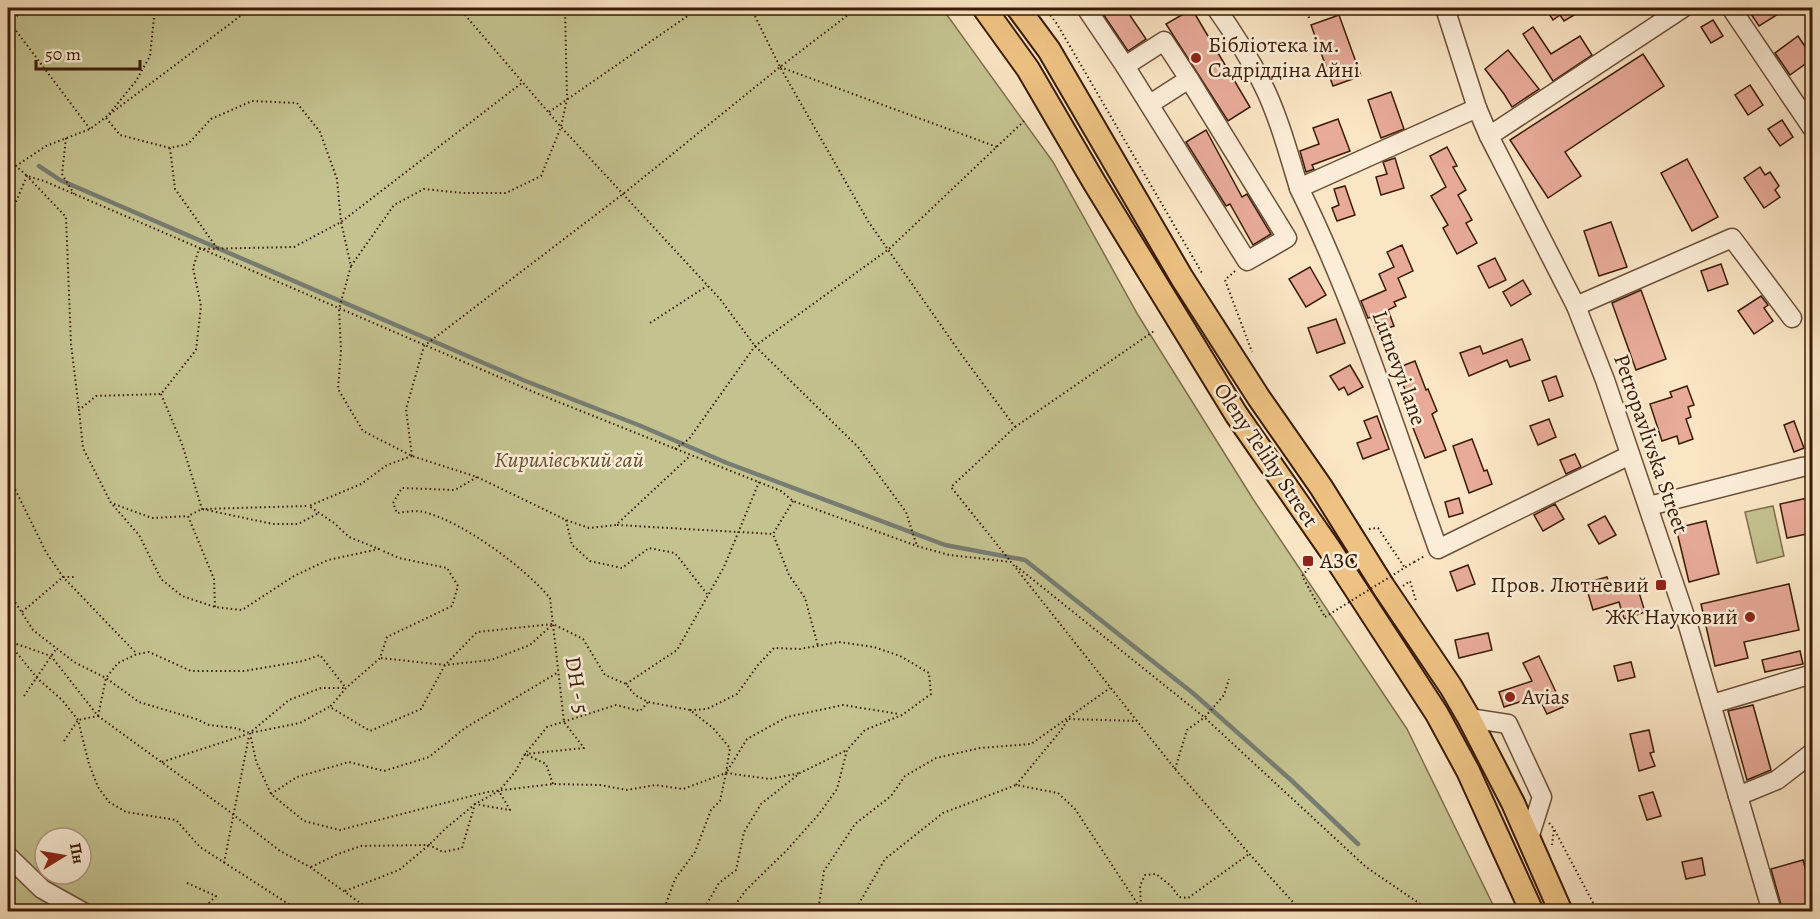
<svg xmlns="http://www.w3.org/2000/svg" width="1820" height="919" font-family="Alegreya,serif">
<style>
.green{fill:#c4c390;stroke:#806f4b;stroke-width:1.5;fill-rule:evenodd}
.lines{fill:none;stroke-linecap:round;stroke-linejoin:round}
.stream{stroke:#777d72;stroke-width:4.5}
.building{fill:#e8ab9a;stroke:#3b1b06;stroke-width:1.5}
.minor-casing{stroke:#6b4e36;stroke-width:21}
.major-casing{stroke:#3b1b06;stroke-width:26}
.path{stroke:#3b1b06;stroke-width:2;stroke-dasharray:1.5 3;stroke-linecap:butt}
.minor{stroke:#fceed9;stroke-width:18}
.major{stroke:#edc282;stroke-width:22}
.path-bridge{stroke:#3b1b06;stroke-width:2;stroke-dasharray:1.5 3;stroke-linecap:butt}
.poi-dot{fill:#8f2418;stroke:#fceed9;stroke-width:2}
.labels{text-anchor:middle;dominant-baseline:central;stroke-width:5;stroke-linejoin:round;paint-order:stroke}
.poi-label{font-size:22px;fill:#3b1b06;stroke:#fceed9;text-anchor:start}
.street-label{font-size:22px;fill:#3b1b06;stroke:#fceed9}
.park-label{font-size:22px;font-style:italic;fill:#644d2f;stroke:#fceed9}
</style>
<rect width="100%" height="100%" fill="#fae5c4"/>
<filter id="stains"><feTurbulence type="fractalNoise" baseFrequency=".00333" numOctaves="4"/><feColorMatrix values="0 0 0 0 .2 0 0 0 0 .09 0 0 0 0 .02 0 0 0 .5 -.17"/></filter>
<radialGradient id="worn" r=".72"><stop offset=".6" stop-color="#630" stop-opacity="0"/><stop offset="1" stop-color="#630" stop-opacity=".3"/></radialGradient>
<g class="green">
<path d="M8,8H942L1053,162L1138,315L1253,499L1407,729L1496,911H8ZM45,838H81V874H45Z"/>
<polygon points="1773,506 1784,556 1757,563 1745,512"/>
</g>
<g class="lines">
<polyline class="stream" points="39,166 60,180 523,380 641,426 727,463 945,545 1025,560 1194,694 1291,780 1358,844"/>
</g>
<g class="building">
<polygon points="1099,8 1125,8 1146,39 1128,51"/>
<polygon points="1545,8 1586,8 1564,21 1560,15 1553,20"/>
<polygon points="1747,8 1788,8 1759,26"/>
<polygon points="1192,9 1250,107 1228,121 1166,24"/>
<polygon points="1339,15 1361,76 1333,86 1311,25"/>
<polygon points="1713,20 1723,36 1711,43 1701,27"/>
<polygon points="1533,27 1551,54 1580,36 1592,55 1553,81 1523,34"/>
<polygon points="1798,36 1812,57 1812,59 1790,75 1775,53"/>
<polygon points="1508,50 1539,89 1512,107 1504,94 1485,69"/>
<polygon points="1643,54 1664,86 1565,152 1581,176 1548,198 1510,140"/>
<polygon points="1750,85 1763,105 1748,115 1735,95"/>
<polygon points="1391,92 1404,129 1381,138 1368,100"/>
<polygon points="1338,119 1350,151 1312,165 1314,169 1306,172 1300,151 1319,144 1313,128"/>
<polygon points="1782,120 1793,137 1780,146 1768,129"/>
<polygon points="1206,130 1242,197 1247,194 1271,234 1253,245 1230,204 1226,206 1186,142"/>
<polygon points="1447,147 1457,166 1453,167 1466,190 1458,195 1472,220 1466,223 1477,243 1457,254 1443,228 1448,225 1431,196 1446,187 1430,156"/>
<polygon points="1395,158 1404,188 1381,195 1376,177 1387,174 1383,162"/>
<polygon points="1687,159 1718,217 1692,231 1661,173"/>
<polygon points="1760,167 1765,175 1770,172 1779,186 1775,190 1780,197 1764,208 1744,178"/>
<polygon points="1345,186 1355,215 1337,221 1332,208 1339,205 1334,189"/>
<polygon points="1611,222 1627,267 1599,276 1584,231"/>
<polygon points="1402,245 1413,271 1398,278 1406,297 1394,302 1396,306 1388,310 1394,326 1377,332 1371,317 1368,318 1361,301 1386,290 1379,274 1394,267 1387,252"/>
<polygon points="1495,258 1506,280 1489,288 1478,266"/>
<polygon points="1721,264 1728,284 1708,291 1701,271"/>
<polygon points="1310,267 1326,295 1306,307 1289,279"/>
<polygon points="1523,280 1531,294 1511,306 1503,292"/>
<polygon points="1641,290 1666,359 1636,370 1612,303"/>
<polygon points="1761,296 1768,305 1764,308 1773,321 1754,334 1738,311"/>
<polygon points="1336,319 1345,343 1317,353 1308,328"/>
<polygon points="1522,339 1530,360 1510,367 1507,360 1469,376 1460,353 1480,346 1483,354"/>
<polygon points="1415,361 1426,390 1428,389 1437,411 1432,414 1446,450 1425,458 1402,400 1408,398 1397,368"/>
<polygon points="1350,365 1363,387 1348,395 1344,387 1339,390 1330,376"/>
<polygon points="1556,376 1563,396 1549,401 1542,381"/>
<polygon points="1687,386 1694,405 1688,407 1691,417 1686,419 1693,439 1679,444 1677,436 1662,441 1650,404 1672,397 1670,392"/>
<polygon points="1377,416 1389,449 1363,459 1357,443 1371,438 1364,421"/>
<polygon points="1549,419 1556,437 1538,445 1530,426"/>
<polygon points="1794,421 1804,448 1794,452 1784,425"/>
<polygon points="1472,439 1484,471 1487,470 1492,484 1469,493 1453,446"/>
<polygon points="1575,454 1581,467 1566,474 1560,460"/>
<polygon points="1812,497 1812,533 1787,538 1780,504"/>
<polygon points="1459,498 1463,513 1449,517 1445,502"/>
<polygon points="1555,504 1564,519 1543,531 1534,515"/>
<polygon points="1605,516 1616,535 1599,544 1588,525"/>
<polygon points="1706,521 1719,574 1689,582 1676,528"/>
<polygon points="1468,565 1475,584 1457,591 1450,572"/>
<polygon points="1607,577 1612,593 1637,586 1645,612 1624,619 1619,602 1593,610 1585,583"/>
<polygon points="1789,584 1799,630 1744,642 1748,658 1715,666 1701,604"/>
<polygon points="1488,633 1492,650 1459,658 1455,640"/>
<polygon points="1800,651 1803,664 1765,672 1762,660"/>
<polygon points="1539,656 1563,707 1547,714 1538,696 1504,707 1499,692 1532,681 1523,663"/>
<polygon points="1631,662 1635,677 1618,681 1614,666"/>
<polygon points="1753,705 1771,770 1747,780 1728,711"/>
<polygon points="1649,730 1654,752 1650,753 1655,766 1639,771 1630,734"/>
<polygon points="1653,792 1661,816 1647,820 1639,796"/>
<polygon points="1702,858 1705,875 1686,879 1682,862"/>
<polygon points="1803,860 1812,893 1812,912 1783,912 1771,869"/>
</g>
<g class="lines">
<defs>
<g id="minor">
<polyline points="1086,8 1125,66 1247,261 1287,238 1189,79 1150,104"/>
<path d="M1216,8C1233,32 1249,57 1262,83C1278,114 1289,155 1299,188"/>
<polyline points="1445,8 1477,108 1489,136 1576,306 1605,380 1687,622 1772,912"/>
<polyline points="1731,8 1812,128"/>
<polyline points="1125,66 1164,41 1189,79"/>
<path d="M1477,108L1299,188C1356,304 1395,428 1438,549L1630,455"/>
<polyline points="1489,136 1683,8"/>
<polyline points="1576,306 1732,238 1792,318"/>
<polyline points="1649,506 1802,467 1812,466"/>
<polyline points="1712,704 1809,675"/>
<polyline points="1469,718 1508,724 1542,797 1529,838"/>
<polyline points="1738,796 1777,780 1812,753"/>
<polyline points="8,856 42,889 83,912"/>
</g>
<g id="major">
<polyline points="984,8 1028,69 1094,182 1236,414 1329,548 1437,714 1468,771 1532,912"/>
<polyline points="1018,8 1049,50 1182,278 1259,398 1321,487 1383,586 1451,687 1469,718 1513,803 1561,912"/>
</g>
</defs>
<use href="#minor" class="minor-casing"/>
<use href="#major" class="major-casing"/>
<g class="path">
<polyline points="251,8 90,129 46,146 16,166 27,176 44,181 536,393 781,491 793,501 917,546 949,555 1011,562 1175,769 1261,867 1302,912"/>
<polyline points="459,8 561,127 720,299 755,346 858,447 906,512 917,546"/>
<polyline points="751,8 780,67 868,221 961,354 1015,427 951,487 1011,562"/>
<polyline points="1045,8 1057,24 1202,273"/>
<polyline points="1306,8 1309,18"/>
<polyline points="8,20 90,129"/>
<polyline points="9,21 29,8"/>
<polyline points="780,67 997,147"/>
<polyline points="549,112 699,8"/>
<polyline points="109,114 136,81 150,56 155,8"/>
<polyline points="106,118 120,135 170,148 188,144 211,119 252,101 297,103 320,132 337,179 341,222 351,266 339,309 341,350 338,389 363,431 412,456 477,477 566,520 589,528 616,525 690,456"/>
<polyline points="66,138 62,174 74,194"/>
<polyline points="170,148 175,189 217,248"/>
<polyline points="8,218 12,211 27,176 66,217 71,344 79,410"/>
<polyline points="351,266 394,205 424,189 463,193 506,193 541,176 561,127 567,99 565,8"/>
<polyline points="1235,271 1225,280 1252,352"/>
<polyline points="650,323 707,286"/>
<polyline points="161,394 182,444 202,509 308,506"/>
<polyline points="1015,427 1154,331"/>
<polyline points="675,449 689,439 755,346 889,249 1024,121"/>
<polyline points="412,456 387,465 361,484 309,506 334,523 349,537 379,549 328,560 294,576 242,610 215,607 182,596 161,579 139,535 111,503 83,448 79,410 96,396 161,394 196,350 201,306 193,268 199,249 294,247 341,222 523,82"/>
<polyline points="412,456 406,409 424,346 623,194 780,67 857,8"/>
<polyline points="8,468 14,487 46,552 63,577 137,654"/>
<path d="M477,477L455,490L402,488L393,503L397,513C405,512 416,510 424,512C463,522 524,567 550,598L564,722L584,748L525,754"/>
<polyline points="793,501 773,534 789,575 805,598 818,646"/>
<polyline points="114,504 152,518 188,516"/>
<polyline points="566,520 572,545 590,561 622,568 649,548 675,553 707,594"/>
<polyline points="617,525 773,534"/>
<polyline points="1369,529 1378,528 1405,568"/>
<polyline points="1414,562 1425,556"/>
<polyline points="1016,566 1204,717 1366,867 1432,912"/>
<polyline points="1309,568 1302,576 1325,617"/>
<polyline points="1403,586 1410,581 1416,601"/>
<polyline points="8,591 33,630 74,662 106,678 139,702 196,719 209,725 235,728 250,733 300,723 329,707"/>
<polyline points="215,607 214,579 188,516 202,509 273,524 298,524 319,513"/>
<polyline points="22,612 63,577 75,577"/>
<polyline points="8,641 51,656 98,716 226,809 280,851 310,867 373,912"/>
<polyline points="8,642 37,678 62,700 78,720 89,764 98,787 109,802 126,812 176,820 200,847 301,912"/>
<polyline points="381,658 445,665 491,660 530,645 553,624"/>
<polyline points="626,684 677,650 724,567 759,482"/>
<polyline points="24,696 56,649"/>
<polyline points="690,710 707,709 737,694 758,665 774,648 800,649 839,642 874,647 900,656 929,673 931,694 902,715 865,730 847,750 837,789 819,814 787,850 746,890 730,912"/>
<polyline points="98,716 106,678 118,663 137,654 149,652 191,671 244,671 303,661 320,655 346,688"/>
<polyline points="1069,719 1137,721"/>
<polyline points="252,731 289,700 321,688 344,688"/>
<polyline points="250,733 256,761 271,794 304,821 340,830 487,792 553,784 600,785 627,790 655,785 683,789 726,773 730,748 713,728 690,710 648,702"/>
<polyline points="64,741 78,720 98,716"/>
<polyline points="527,755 546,764 553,784"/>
<polyline points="162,762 248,734"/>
<polyline points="1175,769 1187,730 1205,717 1224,695 1229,679"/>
<polyline points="726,773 770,779 800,773"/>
<polyline points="1016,785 1062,729 1068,719"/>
<polyline points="271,794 297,777 349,762 384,771 429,757 465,728 557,673"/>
<polyline points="1549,823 1554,829 1598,912"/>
<polyline points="1552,845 1554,829"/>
<polyline points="224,863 249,736"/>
<polyline points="311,867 338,854 361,846 429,845 443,852 462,848 475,804 510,810 499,791"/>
<polyline points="187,883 216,896 200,912"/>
<polyline points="345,891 399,870 429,845 445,829 475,804 499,791 515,772 525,754 547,727 616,705 640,711 648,702 635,695 626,684 605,675 583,639 553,624 477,632 445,665 421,709 370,731 330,707 346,688 380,658 387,637 452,606 458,586 447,568 399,558 381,550"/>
<polyline points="1141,906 1140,886 1145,875 1156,874 1171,886 1179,897 1188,898 1249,854"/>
<polyline points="663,912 675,879 695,852 711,810 720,801 726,773 747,739 787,717 843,705 899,714"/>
<polyline points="702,912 719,883 736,870 744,832 761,804 800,773 847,750"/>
<polyline points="818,912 824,871 855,824 891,796 905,776 936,758 980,748 1031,744 1110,688"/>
<polyline points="854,912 885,859 943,813 1016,785 1058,793 1075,809 1143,912"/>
</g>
<use href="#minor" class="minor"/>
<use href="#major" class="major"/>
<polyline class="path-bridge" points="1325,617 1414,562"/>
</g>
<g class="poi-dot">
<circle cx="1196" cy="58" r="6"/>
<rect x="1302" y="555" width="12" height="12" rx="3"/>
<rect x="1655" y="579" width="12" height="12" rx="3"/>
<circle cx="1750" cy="617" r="6"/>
<circle cx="1510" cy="697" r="6"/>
</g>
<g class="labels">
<g class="poi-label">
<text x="1208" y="45">Бібліотека ім.<tspan x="1208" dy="25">Садріддіна Айні</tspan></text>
<text x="1320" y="561">АЗС</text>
<text x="1649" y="585" text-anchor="end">Пров. Лютневий</text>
<text x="1738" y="617" text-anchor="end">ЖК Науковий</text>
<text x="1522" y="697">Avias</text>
</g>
<g class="street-label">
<text transform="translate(1399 368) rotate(70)">Lutnevyi lane</text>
<text transform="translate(1651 444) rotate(71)">Petropavlivska Street</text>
<text transform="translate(1266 455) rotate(56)">Oleny Telihy Street</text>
<text transform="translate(577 685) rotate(81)">DH - 5</text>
</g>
<g class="park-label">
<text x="569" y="460">Кирилівський гай</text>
</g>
</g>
<rect width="1820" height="919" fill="none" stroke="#fae5c4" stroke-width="30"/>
<rect x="9" y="9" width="1802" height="901" fill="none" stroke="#3b1b06" stroke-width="3"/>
<rect x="15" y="15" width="1790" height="889" fill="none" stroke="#3b1b06" stroke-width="1.5"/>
<g transform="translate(63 856) rotate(79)"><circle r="28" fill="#fceed9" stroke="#af9a85" stroke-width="1.5"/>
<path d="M0-4.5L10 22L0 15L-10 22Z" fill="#8f2418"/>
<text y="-9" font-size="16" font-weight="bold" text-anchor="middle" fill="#3b1b06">Пн</text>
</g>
<path d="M36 60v9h104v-9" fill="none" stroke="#3b1b06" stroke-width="3"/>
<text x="45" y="60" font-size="18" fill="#3b1b06" stroke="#fceed9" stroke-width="4.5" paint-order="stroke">50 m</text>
<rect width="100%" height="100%" filter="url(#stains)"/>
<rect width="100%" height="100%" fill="url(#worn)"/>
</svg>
